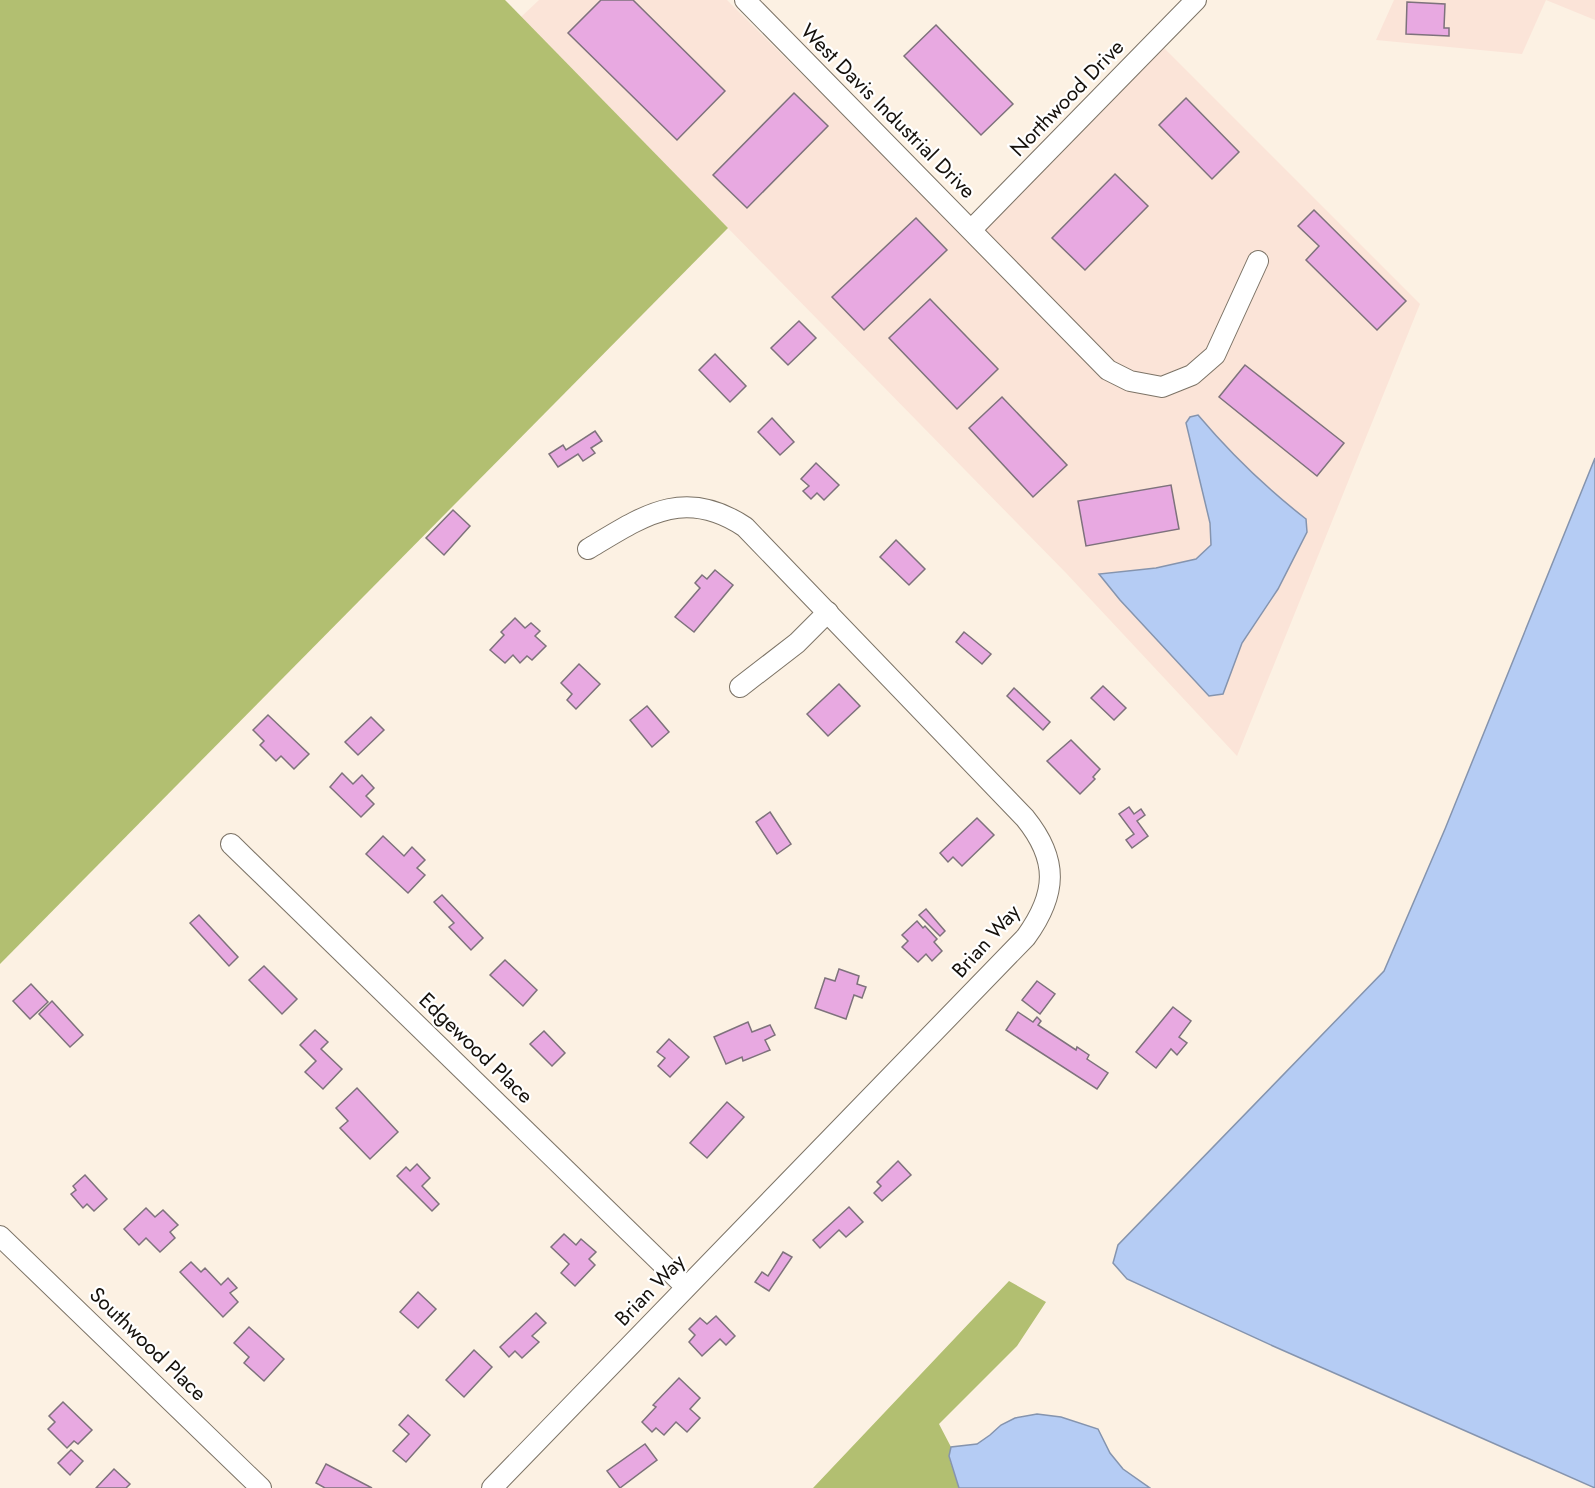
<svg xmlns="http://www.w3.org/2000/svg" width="1595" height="1488" font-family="Jost,sans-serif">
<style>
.commercial{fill:#fbe4d8;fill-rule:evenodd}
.forest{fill:#b2bf71}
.water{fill:#b5ccf4;stroke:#8594ae;stroke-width:1.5}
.building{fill:#e8a9e1;stroke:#7e727c;stroke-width:1.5}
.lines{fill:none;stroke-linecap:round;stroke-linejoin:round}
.minor-casing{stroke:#7c7366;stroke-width:22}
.minor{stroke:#fff;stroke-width:20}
.labels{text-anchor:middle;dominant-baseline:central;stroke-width:4.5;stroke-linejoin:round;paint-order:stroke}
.street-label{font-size:21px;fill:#15110c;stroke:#fff}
</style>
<rect width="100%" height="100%" fill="#fcf1e3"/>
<g class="commercial">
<path d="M539,0H727L965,236L1102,376L1125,389L1164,395L1194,383L1221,361L1269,256L1253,250L1208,350L1188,368L1162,378L1134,373L1114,362L984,229L1162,46L1420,304L1237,756L1066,573L521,17ZM1198,415L1241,463L1275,495L1306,520L1307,532L1278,589L1242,643L1223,694L1215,696H1209L1120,600L1099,575L1156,568L1196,559L1211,545L1210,523L1186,423L1190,417Z"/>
<polygon points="1394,0 1595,0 1595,20 1546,0 1522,54 1376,40"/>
</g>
<g class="forest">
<polygon points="0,0 505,0 728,228 0,964"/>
<polygon points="1009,1281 1046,1302 1017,1346 939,1424 951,1447 949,1457 959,1488 813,1488"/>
</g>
<g class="water">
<path d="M1198,415C1231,454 1266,488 1306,519L1307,532L1278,589L1242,643L1223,694L1209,696L1120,600L1099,574L1156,568L1196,559L1211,545L1210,523L1186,423L1190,417Z"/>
<polygon points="1595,458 1595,1488 1273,1346 1127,1279 1113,1263 1118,1245 1384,971 1445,829"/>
<polygon points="1037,1414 1061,1417 1098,1429 1110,1453 1123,1469 1150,1488 959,1488 949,1456 951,1447 977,1444 990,1435 1001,1425 1015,1418"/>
</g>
<g class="building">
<polygon points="601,0 633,0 725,91 677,140 568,33"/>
<polygon points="1407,2 1445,4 1444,28 1449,28 1449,36 1406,34"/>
<polygon points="936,25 1013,104 981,135 904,56"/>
<polygon points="794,93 828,126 747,208 713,175"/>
<polygon points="1186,98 1239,152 1212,179 1159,125"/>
<polygon points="1115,174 1148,206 1085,270 1052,238"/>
<polygon points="1314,210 1406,301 1377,330 1306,260 1319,246 1298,226"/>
<polygon points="916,218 947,250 864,330 832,297"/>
<polygon points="930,299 998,369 957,409 889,338"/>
<polygon points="799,321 816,338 788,365 771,348"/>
<polygon points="715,354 746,386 730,402 699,370"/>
<polygon points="1245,365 1344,443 1317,476 1219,397"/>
<polygon points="1002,397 1067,465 1033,497 969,428"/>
<polygon points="772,418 794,442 780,455 758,432"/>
<polygon points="595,431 602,441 591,448 595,453 583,461 578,454 558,467 549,454 563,445 566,450"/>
<polygon points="816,463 839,485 824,500 817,493 811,499 803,491 809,486 801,479"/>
<polygon points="1171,485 1179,529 1086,546 1078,501"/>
<polygon points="453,510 470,526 444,555 426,538"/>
<polygon points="896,540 925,569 909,585 880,557"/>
<polygon points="715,570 733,585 694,632 675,617 700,588 695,583 702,575 707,579"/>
<polygon points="515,618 525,628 531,623 540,631 535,636 546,646 532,660 527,656 520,663 513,655 505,663 490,650 504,635 501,632"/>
<polygon points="964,632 991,654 982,664 956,642"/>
<polygon points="579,664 600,684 576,709 567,700 572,694 561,683"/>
<polygon points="839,684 860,706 828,736 807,714"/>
<polygon points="1103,686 1126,708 1114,720 1091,698"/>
<polygon points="1014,688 1050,722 1043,730 1007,696"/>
<polygon points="647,706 669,732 652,747 630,720"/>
<polygon points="268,715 309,754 294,769 281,756 276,761 260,745 264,741 253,730"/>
<polygon points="371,717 384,730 358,755 345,742"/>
<polygon points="1071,740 1100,769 1093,777 1095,779 1080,794 1047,761"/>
<polygon points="342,773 353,784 362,775 374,788 366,796 374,804 361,817 330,787"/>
<polygon points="1129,807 1134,814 1141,809 1145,815 1137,821 1148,836 1132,848 1126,840 1134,834 1119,814"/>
<polygon points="770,812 791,844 777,854 756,822"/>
<polygon points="977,818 994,835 962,866 953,857 948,862 940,853"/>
<polygon points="383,836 404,856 412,847 425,860 417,868 425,875 408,893 366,854"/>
<polygon points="442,895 483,938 471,950 449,927 454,923 434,902"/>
<polygon points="926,909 945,931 940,936 919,915"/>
<polygon points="199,915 238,957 229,966 190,923"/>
<polygon points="917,921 923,928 925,926 937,939 934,942 942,951 932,961 926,954 918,962 902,947 908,941 902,935"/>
<polygon points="505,960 537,990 523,1006 490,975"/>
<polygon points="264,966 297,999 282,1014 249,980"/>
<polygon points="839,969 859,976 857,984 866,987 862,998 854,995 846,1019 815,1008 825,978 835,981"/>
<polygon points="1037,981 1055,994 1040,1014 1022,1000"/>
<polygon points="31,984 48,1002 30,1019 13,1001"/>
<polygon points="52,1001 83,1035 70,1047 39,1014"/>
<polygon points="1173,1007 1191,1021 1179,1037 1187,1043 1177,1055 1171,1049 1156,1068 1136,1052"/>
<polygon points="1018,1012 1033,1022 1037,1017 1041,1021 1038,1025 1076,1050 1077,1047 1089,1055 1087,1059 1108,1073 1097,1089 1006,1030"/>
<polygon points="748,1022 752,1032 770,1025 775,1035 765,1040 770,1050 743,1061 742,1057 726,1064 714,1037"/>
<polygon points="315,1030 328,1042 321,1049 342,1069 323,1089 305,1072 316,1061 300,1045"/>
<polygon points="544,1031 565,1053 552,1066 530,1044"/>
<polygon points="669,1039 689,1057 670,1077 658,1066 665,1058 657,1052"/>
<polygon points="357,1088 398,1132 370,1159 340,1128 348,1121 336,1108"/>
<polygon points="727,1102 744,1117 707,1158 690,1143"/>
<polygon points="898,1161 911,1175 882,1201 874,1193 881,1186 877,1182"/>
<polygon points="417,1164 430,1178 422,1186 439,1204 432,1211 397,1176 406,1167 410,1171"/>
<polygon points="85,1175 107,1199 94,1211 87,1204 83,1208 71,1194 76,1190 73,1186"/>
<polygon points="849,1207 863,1222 846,1237 839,1230 820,1248 813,1240"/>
<polygon points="146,1208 155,1217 163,1210 178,1225 170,1232 175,1238 160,1252 146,1238 139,1245 124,1229"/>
<polygon points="564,1234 576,1245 581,1239 596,1252 589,1259 595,1265 575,1286 561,1273 569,1264 551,1247"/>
<polygon points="783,1252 792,1257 769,1291 755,1282 762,1272 768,1276"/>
<polygon points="191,1262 201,1272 205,1268 221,1285 228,1278 237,1288 230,1293 238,1302 223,1317 180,1272"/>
<polygon points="418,1292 436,1309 418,1328 400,1312"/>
<polygon points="536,1313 546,1323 532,1336 539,1342 522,1358 515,1351 509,1357 500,1347"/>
<polygon points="716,1316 735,1336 726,1345 720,1339 702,1356 689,1342 695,1335 689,1329 700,1318 707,1324"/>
<polygon points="249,1327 284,1359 264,1381 244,1363 249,1357 234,1343"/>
<polygon points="474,1350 492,1367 464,1397 446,1380"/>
<polygon points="679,1378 700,1398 690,1409 700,1418 687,1432 676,1422 664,1435 656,1428 652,1432 642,1422 656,1407 653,1405"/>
<polygon points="63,1402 92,1430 78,1444 74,1441 67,1448 48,1429 55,1422 49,1416"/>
<polygon points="408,1415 430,1435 406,1462 393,1451 409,1434 399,1425"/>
<polygon points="645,1444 657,1460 620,1488 607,1471"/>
<polygon points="71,1450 83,1461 70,1475 58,1463"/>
<polygon points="326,1464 372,1488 325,1488 316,1483"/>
<polygon points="114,1469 130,1484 126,1488 96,1488"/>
</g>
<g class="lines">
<defs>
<g id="minor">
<polyline points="745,0 1108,370 1130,381 1162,387 1192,375 1215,355 1258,261"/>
<polyline points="972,229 1196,0"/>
<polyline points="740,687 797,643 828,612"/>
<polyline points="231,844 686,1287"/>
<polyline points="0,1236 261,1488"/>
<path d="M492,1488L1026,937C1057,894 1059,860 1025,818L745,527C684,486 643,516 588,549"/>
</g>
</defs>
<use href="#minor" class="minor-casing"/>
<use href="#minor" class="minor"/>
</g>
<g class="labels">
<g class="street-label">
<text transform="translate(1067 98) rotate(-46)">Northwood Drive</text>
<text transform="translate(888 111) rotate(45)">West Davis Industrial Drive</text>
<text transform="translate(986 941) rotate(-48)">Brian Way</text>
<text transform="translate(476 1048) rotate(44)">Edgewood Place</text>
<text transform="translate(650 1290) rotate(-46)">Brian Way</text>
<text transform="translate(148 1344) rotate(44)">Southwood Place</text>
</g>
</g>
</svg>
